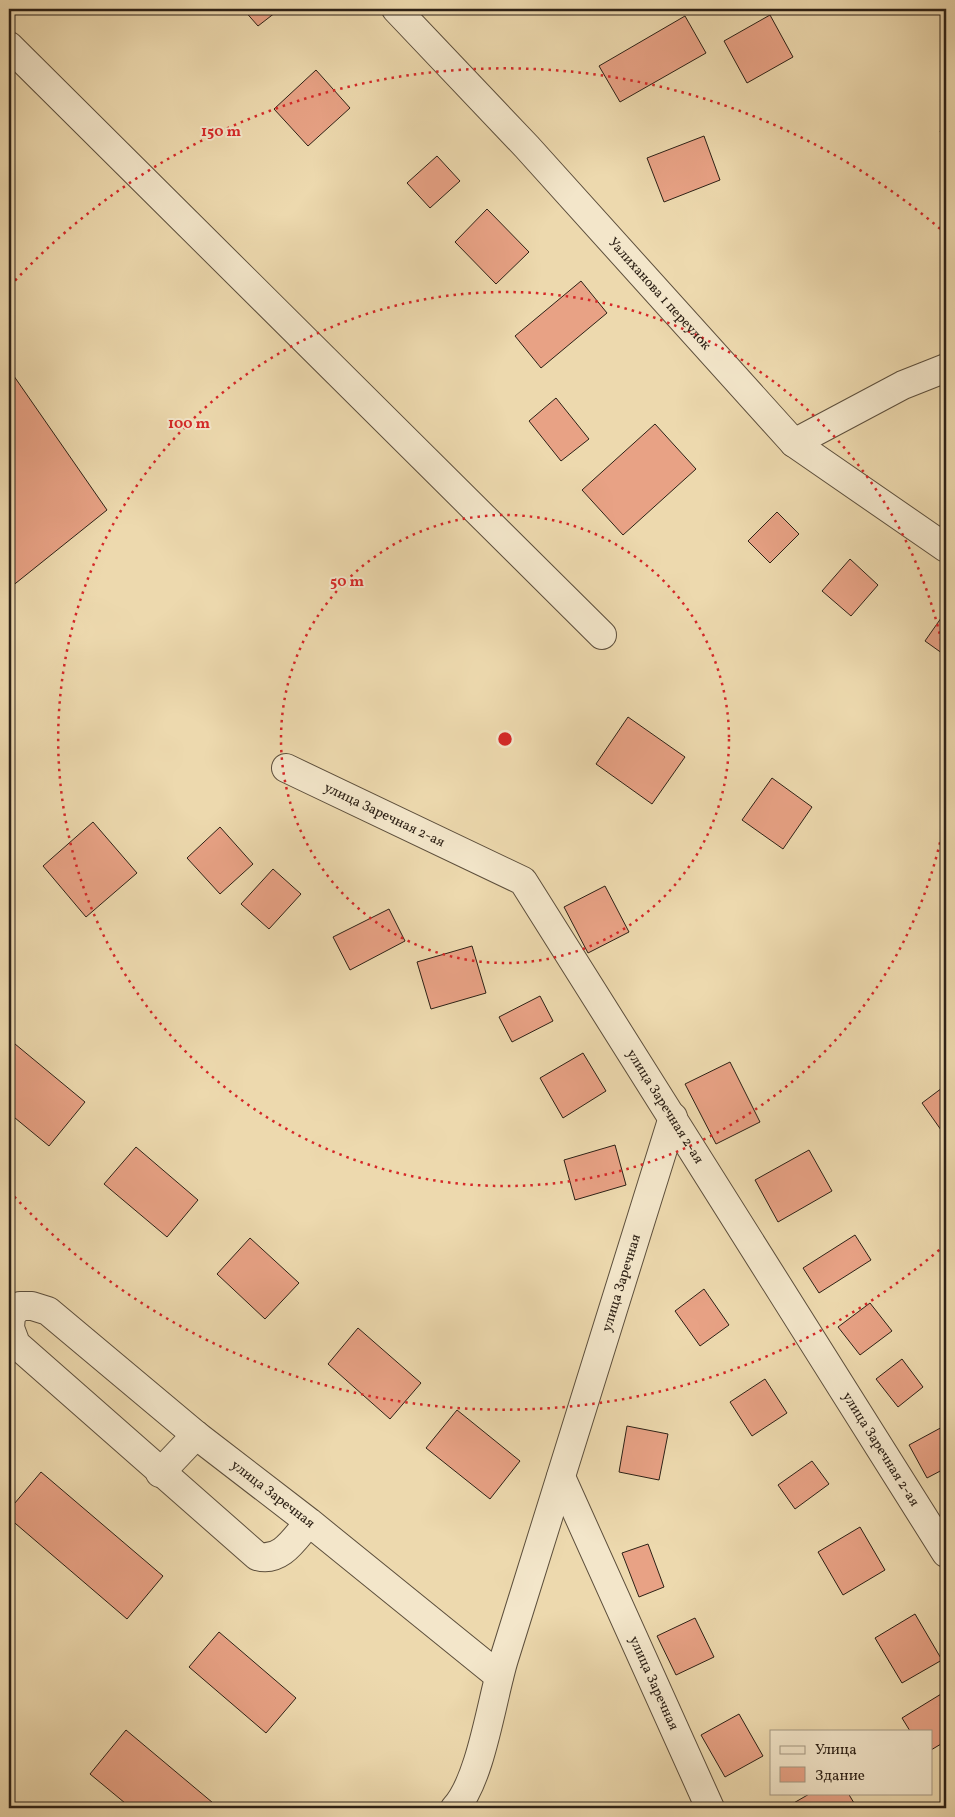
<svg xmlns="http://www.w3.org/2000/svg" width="955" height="1817" font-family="Vollkorn,serif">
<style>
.building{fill:#e8a285;stroke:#2d2116}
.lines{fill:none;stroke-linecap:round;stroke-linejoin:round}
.minor-casing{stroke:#5d4f3c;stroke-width:30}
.minor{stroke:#f3e6ca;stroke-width:28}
.ring{fill:none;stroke:#d62828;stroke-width:2.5;stroke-dasharray:2.5 5}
.labels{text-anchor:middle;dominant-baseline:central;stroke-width:4;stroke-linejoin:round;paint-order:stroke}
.street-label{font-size:14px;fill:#2d2116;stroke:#f3e6ca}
.centre{fill:#d62828;stroke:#f3e6ca;stroke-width:2.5}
.ring-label{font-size:15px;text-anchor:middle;font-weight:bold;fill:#d62828;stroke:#f3e6ca;stroke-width:4;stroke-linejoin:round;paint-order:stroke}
</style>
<rect width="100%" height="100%" fill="#edd9ae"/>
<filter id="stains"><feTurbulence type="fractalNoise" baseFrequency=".004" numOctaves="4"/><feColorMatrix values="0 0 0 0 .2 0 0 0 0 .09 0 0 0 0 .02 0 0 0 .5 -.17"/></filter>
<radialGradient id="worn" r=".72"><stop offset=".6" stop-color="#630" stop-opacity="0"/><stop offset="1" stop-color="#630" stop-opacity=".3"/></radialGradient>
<g class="building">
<polygon points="243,9 280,9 258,26"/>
<polygon points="770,15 793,57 747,83 724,41"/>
<polygon points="685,16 706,53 620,102 599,66"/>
<polygon points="316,70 350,108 308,146 274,109"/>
<polygon points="946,128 946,142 940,131"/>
<polygon points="704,136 720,180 664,202 647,158"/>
<polygon points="437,156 460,181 430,208 407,183"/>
<polygon points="487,209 529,252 496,284 455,242"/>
<polygon points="581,281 607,313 541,368 515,336"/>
<polygon points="9,369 107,510 11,587 9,584"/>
<polygon points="556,398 589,439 561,461 529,421"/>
<polygon points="655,424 696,469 623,535 582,490"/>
<polygon points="777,512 799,534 770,563 748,541"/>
<polygon points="850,559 878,585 851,616 822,591"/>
<polygon points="946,611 946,656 925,641"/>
<polygon points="628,717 685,757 652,804 596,764"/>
<polygon points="772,778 812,807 783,849 742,820"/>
<polygon points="93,822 137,873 86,917 43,866"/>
<polygon points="220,827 253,864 220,894 187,858"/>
<polygon points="273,869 301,894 269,929 241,904"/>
<polygon points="605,886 629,932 588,953 564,907"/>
<polygon points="389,909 405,941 350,970 333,937"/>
<polygon points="472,946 486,993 431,1009 417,962"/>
<polygon points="540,996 553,1021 512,1042 499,1017"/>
<polygon points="9,1039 85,1102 49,1146 9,1113"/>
<polygon points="583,1053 606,1091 563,1118 540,1078"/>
<polygon points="730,1062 760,1122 716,1144 685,1084"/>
<polygon points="946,1085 946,1137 922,1103"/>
<polygon points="615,1145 626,1185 575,1200 564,1160"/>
<polygon points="136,1147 198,1200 167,1237 104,1184"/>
<polygon points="809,1150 832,1191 778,1222 755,1180"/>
<polygon points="855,1235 871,1260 819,1293 803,1268"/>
<polygon points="250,1238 299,1283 265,1319 217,1274"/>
<polygon points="704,1289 729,1325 700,1346 675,1311"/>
<polygon points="870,1303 892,1331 860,1355 838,1327"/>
<polygon points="358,1328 421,1383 390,1419 328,1364"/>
<polygon points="902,1359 923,1387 898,1407 876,1379"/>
<polygon points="765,1379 787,1413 752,1436 730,1402"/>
<polygon points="457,1410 520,1461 490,1499 426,1448"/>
<polygon points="946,1425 946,1468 927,1478 909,1445"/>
<polygon points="627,1426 668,1434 659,1480 619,1472"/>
<polygon points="812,1461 829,1484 795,1509 778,1485"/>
<polygon points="41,1472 163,1576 127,1619 9,1518 9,1510"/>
<polygon points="860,1527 885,1570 843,1595 818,1552"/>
<polygon points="648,1544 664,1587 639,1597 622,1553"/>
<polygon points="915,1614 942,1660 902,1683 875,1638"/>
<polygon points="695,1618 714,1657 676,1675 657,1636"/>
<polygon points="219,1632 296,1698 266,1733 189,1667"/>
<polygon points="946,1691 946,1741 931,1750 931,1731 910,1731 902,1718"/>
<polygon points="739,1714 763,1756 725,1777 701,1735"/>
<polygon points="126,1730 219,1808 131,1808 90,1774"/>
<polygon points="811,1793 848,1793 857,1808 785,1808"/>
</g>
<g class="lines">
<defs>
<g id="minor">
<path id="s1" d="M396,9L527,147L794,443L946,548"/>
<polyline points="9,46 602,635"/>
<polyline points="794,443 903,385 946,368"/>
<path id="s2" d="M286,768L523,881L946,1553"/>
<polyline points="160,1473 196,1435"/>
<path id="s3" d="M561,1477L710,1808"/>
<path id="s4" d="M309,1522C295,1538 281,1563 257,1556L16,1344L10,1328L11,1315L20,1306H32L48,1311L196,1435L309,1522L499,1676"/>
<path id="s5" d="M455,1808C481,1780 492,1698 504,1659C560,1478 617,1298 673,1117"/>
</g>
</defs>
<use href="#minor" class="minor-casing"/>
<use href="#minor" class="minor"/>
</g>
<g class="ring">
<circle cx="505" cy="739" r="224"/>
<path d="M946 813A447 447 0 1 1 946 665"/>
<path d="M945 1245A671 671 0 0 1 10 1192M10 286A671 671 0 0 1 945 233"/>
</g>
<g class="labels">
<g class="street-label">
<text stroke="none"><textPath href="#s1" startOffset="388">Уалиханова 1 переулок</textPath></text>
<text stroke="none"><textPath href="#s2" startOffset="109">улица Заречная 2-ая</textPath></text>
<text stroke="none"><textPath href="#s2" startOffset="529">улица Заречная 2-ая</textPath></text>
<text stroke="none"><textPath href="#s5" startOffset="552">улица Заречная</textPath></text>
<text stroke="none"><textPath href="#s2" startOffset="934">улица Заречная 2-ая</textPath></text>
<text stroke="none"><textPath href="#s4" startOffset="749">улица Заречная</textPath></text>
<text stroke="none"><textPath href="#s3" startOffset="226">улица Заречная</textPath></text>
</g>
</g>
<circle cx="505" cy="739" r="8" class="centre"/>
<g class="ring-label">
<text x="221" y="136">150 m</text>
<text x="189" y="428">100 m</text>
<text x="347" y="586">50 m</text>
</g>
<rect width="955" height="1817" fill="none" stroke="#edd9ae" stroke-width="30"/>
<rect x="10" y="10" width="935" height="1797" fill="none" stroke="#2d2116" stroke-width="2.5"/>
<rect x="15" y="15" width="925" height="1787" fill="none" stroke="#2d2116"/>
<rect x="770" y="1730" width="162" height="65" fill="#f3e6ca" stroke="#a49782"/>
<rect x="780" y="1746" width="25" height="8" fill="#f3e6ca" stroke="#a49782"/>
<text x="815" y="1754" font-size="15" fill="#2d2116">Улица</text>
<rect x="780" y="1767" width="25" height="15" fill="#e8a285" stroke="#a49782"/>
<text x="815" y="1780" font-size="15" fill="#2d2116">Здание</text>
<rect width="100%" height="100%" filter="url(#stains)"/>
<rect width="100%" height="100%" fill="url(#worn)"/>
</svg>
